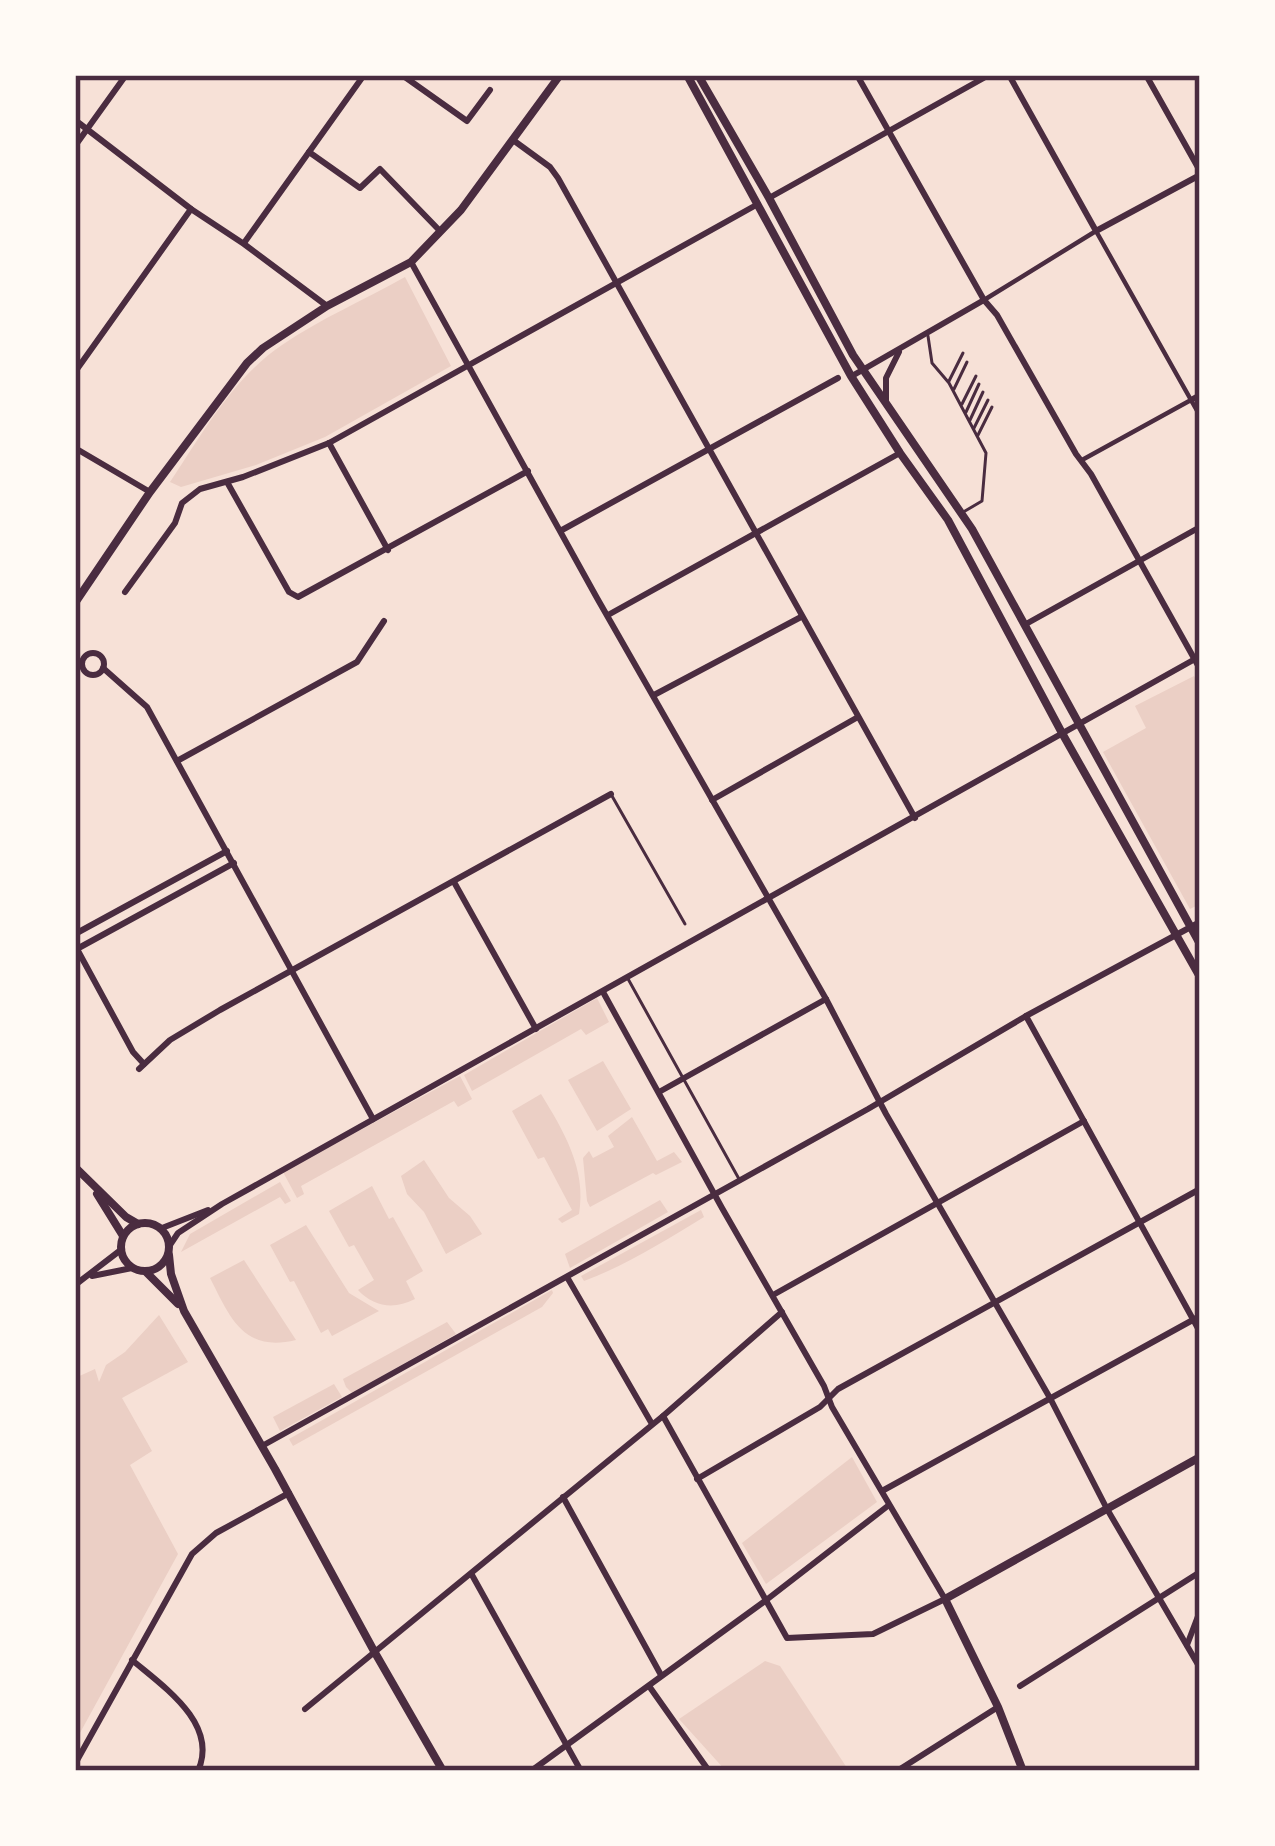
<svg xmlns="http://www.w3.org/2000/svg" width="1275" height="1846" font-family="Helvetica,sans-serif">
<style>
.green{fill:#ebcfc5}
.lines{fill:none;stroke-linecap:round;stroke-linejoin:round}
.service{stroke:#4a2c40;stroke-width:3}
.pedestrian{stroke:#4a2c40;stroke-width:4.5}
.minor{stroke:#4a2c40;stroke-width:6}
.tertiary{stroke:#4a2c40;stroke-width:8}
.secondary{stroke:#4a2c40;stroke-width:8}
.neatline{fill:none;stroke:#4a2c40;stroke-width:4.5}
</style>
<rect width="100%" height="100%" fill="#f7e1d7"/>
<g class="green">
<path d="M405,277L451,366L325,437L256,465L181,487L170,482C202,434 233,378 282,345C320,319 364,300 405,277Z"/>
<polygon points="1194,676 1200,687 1200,904 1190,909 1103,752 1146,728 1135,706"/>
<polygon points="597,998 609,1022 586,1035 581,1029 472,1091 464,1075"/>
<polygon points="603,1061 631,1109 597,1131 568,1080"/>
<polygon points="460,1076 472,1099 458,1107 454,1101 301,1186 304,1194 297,1198 283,1172"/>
<path d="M541,1094C563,1130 587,1169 579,1214L562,1223L558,1219L572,1210L544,1157L538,1159L512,1111Z"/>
<polygon points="632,1117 657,1161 674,1152 682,1162 656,1175 653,1173 590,1207 587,1201 583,1158 589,1151 593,1158 614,1147 608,1136"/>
<polygon points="424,1160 449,1198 470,1216 482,1234 446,1254 424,1212 407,1194 401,1176"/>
<polygon points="280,1182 291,1201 285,1204 280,1197 181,1252 190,1234"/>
<path d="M372,1186L389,1219L393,1217L423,1271L406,1281L415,1299C394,1310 374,1307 358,1290L374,1280L354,1245L349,1247L329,1211Z"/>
<polygon points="660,1200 668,1212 570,1268 565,1254"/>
<path d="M701,1210L704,1217C666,1240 627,1265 584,1281L581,1276Z"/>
<polygon points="306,1225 349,1293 379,1311 332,1336 328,1329 321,1333 294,1281 290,1282 270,1245"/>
<path d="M244,1260L296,1340C243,1353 230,1317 210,1278Z"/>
<polygon points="552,1290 553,1293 542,1307 293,1446 289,1439"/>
<polygon points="159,1315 188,1362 122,1398 152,1451 130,1465 178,1554 75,1742 75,1378 95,1369 99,1382 106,1365 125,1352"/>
<polygon points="447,1322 456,1334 352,1393 346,1387 343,1379"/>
<polygon points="334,1384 342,1397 280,1431 273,1417"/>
<polygon points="852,1457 877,1502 766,1584 742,1543"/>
<polygon points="765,1661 780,1666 849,1771 726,1771 679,1719"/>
</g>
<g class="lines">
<g class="service">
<polyline points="928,336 932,363 949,383 986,453 982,501 965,511"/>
<polyline points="949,381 963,353"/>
<polyline points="954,389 967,362"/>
<polyline points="962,404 976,376"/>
<polyline points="966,412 979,384"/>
<polyline points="970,420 983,392"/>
<polyline points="974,428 988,400"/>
<polyline points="978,435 992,407"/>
<polyline points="612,796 685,924"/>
<polyline points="627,977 739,1179"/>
</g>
<g class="pedestrian">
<polyline points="984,300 1096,231 1200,416"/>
<polyline points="1082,460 1191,400"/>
</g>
<g class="minor">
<polyline points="402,75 467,121 490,90"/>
<polyline points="857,75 984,300 997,315 1076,454 1091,474 1200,669"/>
<polyline points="1009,75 1096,231 1200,175"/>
<polyline points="1146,75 1200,171"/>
<polyline points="75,120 191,209 244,244 327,306"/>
<polyline points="513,140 550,167 558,178 915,818"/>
<polyline points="75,146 126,75"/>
<polyline points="309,152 360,188 380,169 440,231"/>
<polyline points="769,198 989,75"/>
<polyline points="244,243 364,75"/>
<polyline points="411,262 597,598 826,999 886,1114 1050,1398 1107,1509 1200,1668"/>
<polyline points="75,372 191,209"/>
<polyline points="852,376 984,300"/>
<polyline points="1191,400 1200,395"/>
<polyline points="886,401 886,378 899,352"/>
<polyline points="329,443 388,550"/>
<polyline points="75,448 150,492"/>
<polyline points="227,482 289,592 298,597 528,471"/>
<polyline points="562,530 838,378"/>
<polyline points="125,592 175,523 182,503 200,489 243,477 329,443 758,204"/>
<polyline points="608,615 900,453"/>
<polyline points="1026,624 1200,527"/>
<circle cx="93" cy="664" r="11"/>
<polyline points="103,668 147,707 373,1119"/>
<polyline points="654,695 801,617"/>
<polyline points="177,761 357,662 384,621"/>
<polyline points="712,800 858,717"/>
<polyline points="454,882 536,1029"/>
<polyline points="75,934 227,851"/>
<polyline points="77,949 133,1052 144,1064"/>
<polyline points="75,950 234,863"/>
<polyline points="603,992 722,1208 824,1386 832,1407 945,1599 873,1634 787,1638 663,1416"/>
<polyline points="1026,1016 1200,1332"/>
<polyline points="139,1069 170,1040 220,1010 611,794"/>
<polyline points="659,1092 826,999"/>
<polyline points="162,1228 208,1210"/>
<polyline points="170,1245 178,1233 222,1204 1195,659"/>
<polyline points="92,1276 132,1268"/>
<polyline points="567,1277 652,1424"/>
<polyline points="75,1285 122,1249"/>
<polyline points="773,1295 1084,1121"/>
<polyline points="262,1446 868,1109 1026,1016 1200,922"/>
<polyline points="697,1479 820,1407 838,1389 1200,1189"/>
<polyline points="882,1491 1200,1316"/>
<polyline points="563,1497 661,1675"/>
<polyline points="472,1575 581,1771"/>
<polyline points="1187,1645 1200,1611"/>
<path d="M132,1660C164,1687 219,1724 198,1771"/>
<polyline points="649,1686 709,1771"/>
<polyline points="1020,1686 1200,1572"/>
<polyline points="305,1709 663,1416 782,1312"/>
<polyline points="75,1764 192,1554 216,1533 289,1493"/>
<polyline points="531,1771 765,1601 889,1505"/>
<polyline points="897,1771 998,1707"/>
</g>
<g class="tertiary">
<polyline points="75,1167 126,1217 138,1224"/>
<polyline points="97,1194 123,1236"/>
<circle cx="145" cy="1247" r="24"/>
<polyline points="169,1255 171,1274 184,1311 275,1469 374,1651 443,1771"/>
<polyline points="147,1273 178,1304"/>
<polyline points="1023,1771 998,1707 945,1599 1200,1457"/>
</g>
<g class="secondary">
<polyline points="687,75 851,376 900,453 948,520 1062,733 1200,977"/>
<polyline points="698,75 769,198 853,355 972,529 1200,944"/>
<polyline points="75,603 150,492 247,363 263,348 327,306 411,262 461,210 560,75"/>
</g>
</g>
<rect width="1275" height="1846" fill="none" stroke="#fffaf5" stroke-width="156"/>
<rect x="78" y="78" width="1119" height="1690" class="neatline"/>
</svg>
